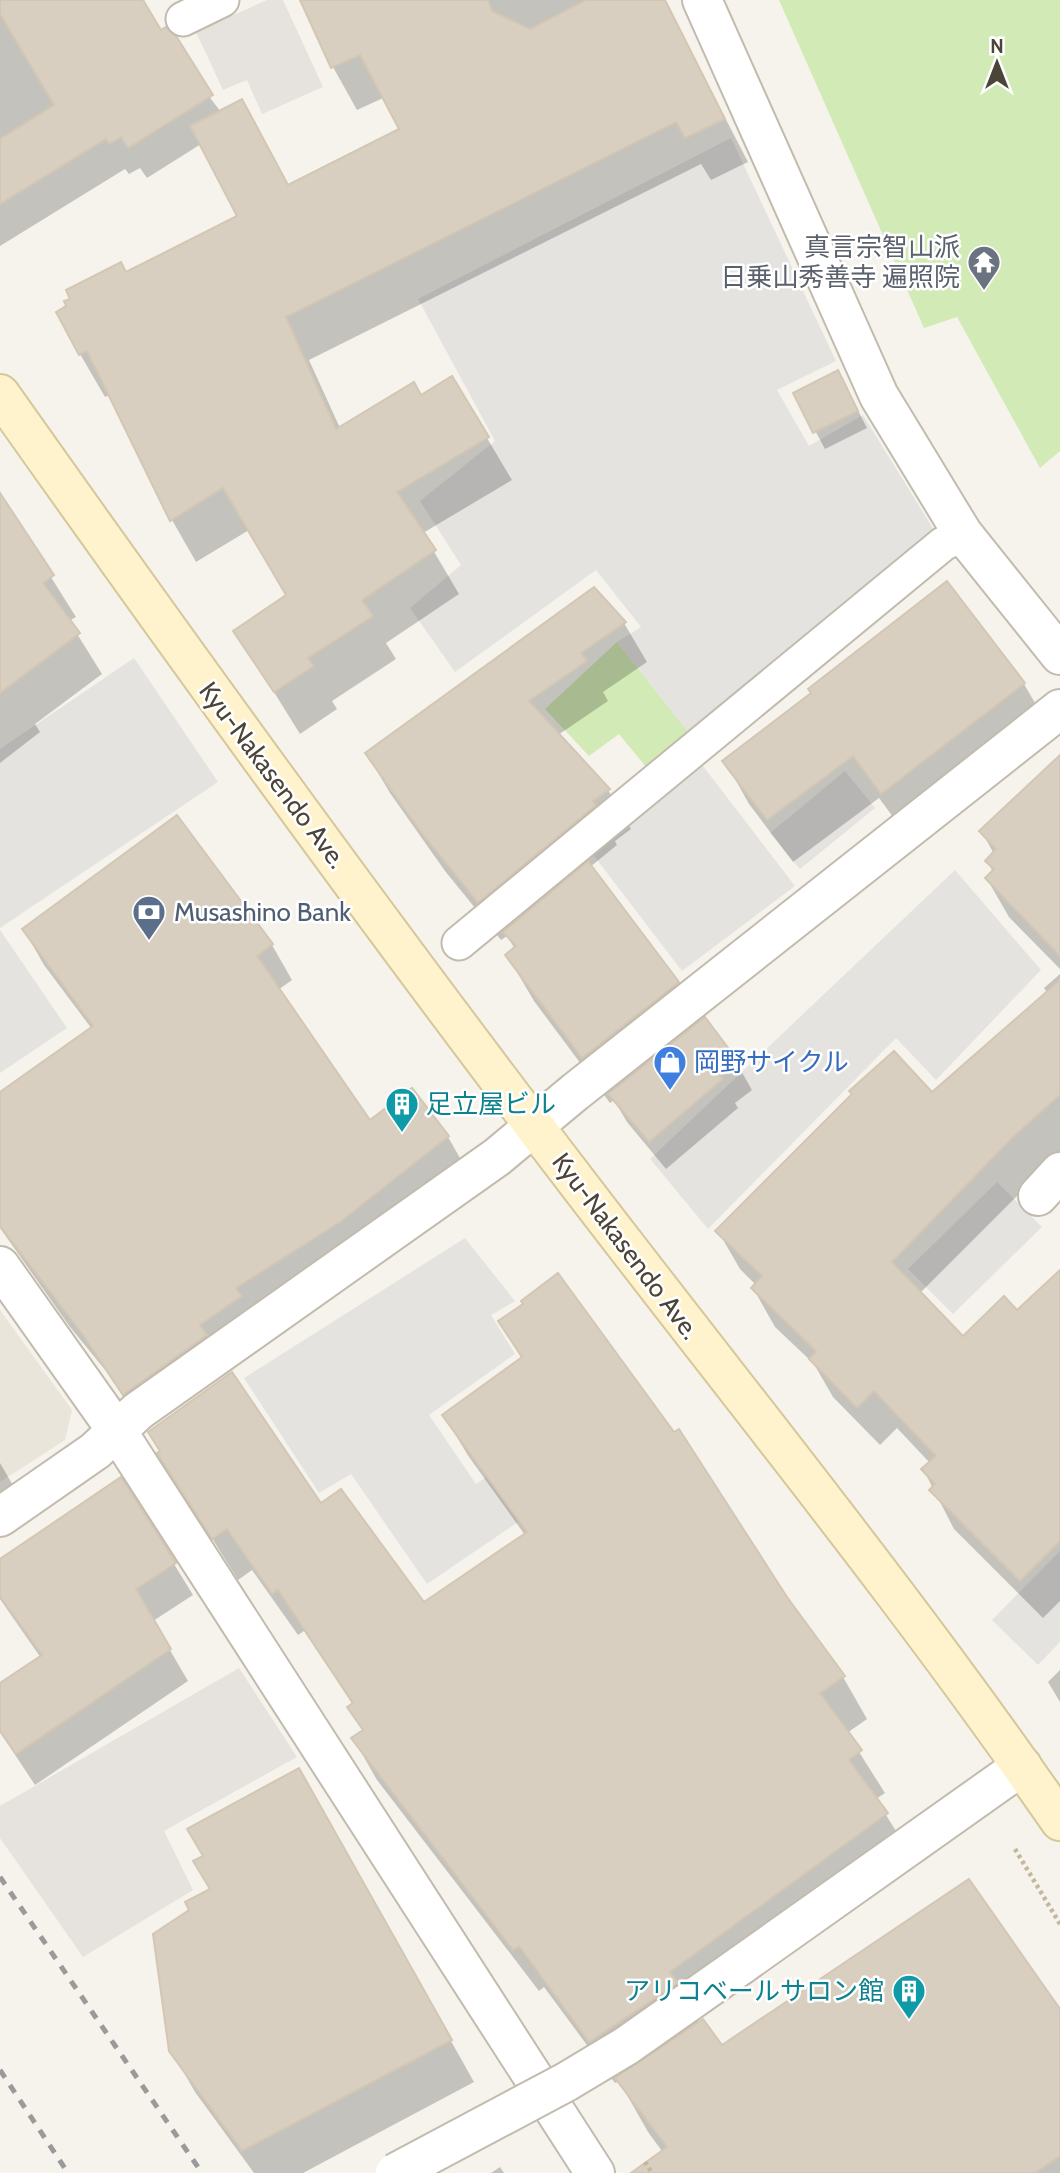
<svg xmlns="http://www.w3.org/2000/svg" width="1060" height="2173" font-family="Cabin,'Noto Sans JP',sans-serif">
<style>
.residential{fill:#eae5da}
.industrial{fill:#e6e2dd}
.green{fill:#d2eab5}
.parking{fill:#e5e3e0}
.shadow{fill:#0003}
.building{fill:#d8cfc1;stroke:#d3c7b4;stroke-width:2}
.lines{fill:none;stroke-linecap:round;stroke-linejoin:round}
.lane-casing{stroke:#c2bbae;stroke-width:37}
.street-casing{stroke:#c2bbae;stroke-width:42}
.secondary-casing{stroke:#d6c79b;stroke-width:42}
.path{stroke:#c4b79f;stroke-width:4.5;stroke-dasharray:3.5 3.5;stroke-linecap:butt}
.lane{stroke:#fff;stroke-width:33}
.street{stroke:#fff;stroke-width:38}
.secondary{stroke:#fff3cd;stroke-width:38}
.rail{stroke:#9a9a9a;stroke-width:5;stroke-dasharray:9 9;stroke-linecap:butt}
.street-bridge-casing{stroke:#c2bbae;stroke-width:42;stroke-linecap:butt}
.street-bridge{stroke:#fff;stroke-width:38}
.labels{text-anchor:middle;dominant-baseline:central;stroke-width:5;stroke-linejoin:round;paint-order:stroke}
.worship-label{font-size:26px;fill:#5b616d;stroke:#fff;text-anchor:end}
.street-label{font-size:26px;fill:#4b4439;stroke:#fff}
.service-label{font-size:26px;fill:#4e5e75;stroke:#fff;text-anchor:start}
.shop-label{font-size:26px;fill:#366cbe;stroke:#fff;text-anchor:start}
.culture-label{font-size:26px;fill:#0d838f;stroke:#fff;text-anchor:start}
</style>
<rect width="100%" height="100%" fill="#f6f3ec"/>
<polygon class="residential" points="0,1310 72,1410 65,1440 0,1482"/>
<g class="industrial">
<polygon points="267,0 283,0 323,87 262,114 247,80 223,90 196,32"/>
<polygon points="239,1668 297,1757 164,1831 193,1890 83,1957 0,1838 0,1806"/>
</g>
<g class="green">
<polygon points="779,0 1060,0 1060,451 1040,468 957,317 924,328"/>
<polygon points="617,642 690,734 647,768 619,734 589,756 545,709"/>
</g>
<g class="parking">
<polygon points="731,138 836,361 777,390 809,446 863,415 937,535 690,734 617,642 641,627 596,570 455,672 410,608 461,565 420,501 495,441 418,299"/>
<polygon points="134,658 218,782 0,928 0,749"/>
<polygon points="703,766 795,886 682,971 591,852"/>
<polygon points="845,771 875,808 800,869 770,833"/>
<polygon points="955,870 1041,970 936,1080 896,1038 708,1229 650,1159"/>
<polygon points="0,930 67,1028 0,1073"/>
<polygon points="997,1182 1042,1227 953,1314 908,1269"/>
<polygon points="465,1238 515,1301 491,1315 515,1354 429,1415 476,1484 633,1378 663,1423 427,1584 351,1474 319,1493 244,1378"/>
<polygon points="1060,1551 1060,1642 1038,1665 992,1620"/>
</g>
<g class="shadow">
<polygon points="0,0 141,0 160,33 221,112 289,186 401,130 383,98 357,110 333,67 302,0 664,0 748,162 711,180 701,164 309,360 340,428 420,397 487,438 512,480 423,533 459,594 386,643 396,659 332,701 337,709 300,734 236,631 288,595 249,530 196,562 172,520 110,395 105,397 80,354 126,274 239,217 201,144 147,178 140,168 129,174 125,169 0,246"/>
<polygon points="847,389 867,428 825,449 795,393"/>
<polygon points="0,496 76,617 69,621 102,674 35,724 40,732 0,763"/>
<polygon points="594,589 624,623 647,662 603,692 608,701 558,735 608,790 631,829 615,841 617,845 590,867 677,983 700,1023 736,1062 752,1090 735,1103 738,1108 666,1169 627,1122 614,1100 610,1103 534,1001 507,955 515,949 507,936 501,940 445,871 390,793 367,754"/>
<polygon points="1024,684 1049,727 907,836 879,798 793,862 749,804 725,761"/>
<polygon points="1060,757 1060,969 1009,917 987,879 993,872 987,861 994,854 982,832"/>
<polygon points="177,818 272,945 292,980 278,990 369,1123 448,1137 468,1172 145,1429 106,1371 70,1327 0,1228 0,1094 92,1029 44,965 24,930"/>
<polygon points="1060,974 1060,1153 920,1293 963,1338 1017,1312 1060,1309 1060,1601 1043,1618 954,1529 923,1469 929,1462 897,1428 880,1445 833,1397 814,1364 775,1327 753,1288 756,1285 740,1269 718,1231 932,1094 1047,993 1044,988"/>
<polygon points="500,1322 786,1598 843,1677 867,1719 847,1733 885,1793 876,1799 911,1855 693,2014 699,2023 721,2047 1060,2012 1060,2173 678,2173 648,2132 619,2081 615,2083 544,1987 539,1991 377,1780 353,1738 364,1732 350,1708 353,1705 304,1631 298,1635 252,1570 238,1580 159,1453 320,1505 423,1604 525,1535 469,1457 444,1416 522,1359"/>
<polygon points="0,1463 14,1487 0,1497"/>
<polygon points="0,1561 174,1564 193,1595 153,1621 188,1681 35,1785 0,1732 0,1685 41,1658 0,1599"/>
<polygon points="1060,1670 1060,1702 1048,1682"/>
<polygon points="322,1811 474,2082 303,2173 254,2173 195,2092 171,2050 191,1910 212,1890 205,1856"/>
<polygon points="500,2167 504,2173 491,2173"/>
</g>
<g class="building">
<polygon points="0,0 143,0 161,30 166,27 176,36 213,95 128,148 121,137 109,144 106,139 0,204 0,139 54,105 0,14"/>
<polygon points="300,0 488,0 492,11 530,29 586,0 665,0 725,119 685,138 676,122 286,317 336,429 414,382 421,395 452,376 489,437 397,492 436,550 362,600 373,616 308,658 314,666 274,692 233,631 286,595 223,488 170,521 87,351 79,355 56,312 66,306 64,301 70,299 66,290 121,262 126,272 237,216 190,126 242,99 288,185 399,129 360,55 331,68"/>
<polygon points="838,370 858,411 813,433 793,393"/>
<polygon points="0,493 54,575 43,583 80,633 0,693"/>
<polygon points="947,581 1025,683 881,794 853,756 767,820 722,761 811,693 808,689"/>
<polygon points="594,587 626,622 581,653 587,661 529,701 610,789 593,801 596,805 478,903 420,831 365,753"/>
<polygon points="1060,755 1060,956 985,878 994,869 985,861 996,849 979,831"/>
<polygon points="177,815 273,944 257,956 370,1120 412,1088 449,1136 340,1222 236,1288 242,1296 200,1325 207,1335 123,1395 83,1335 0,1226 0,1092 93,1026 22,929"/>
<polygon points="588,861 679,982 582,1058 505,955 516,946 503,932"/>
<polygon points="1060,980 1060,1095 1012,1138 892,1262 963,1336 1004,1296 1017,1310 1060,1270 1060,1541 1020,1581 929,1490 935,1484 921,1469 936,1456 874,1391 857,1408 809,1359 816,1351 751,1288 762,1276 715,1231 852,1094 849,1091 894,1051 932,1092"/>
<polygon points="705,1017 738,1061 719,1075 723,1079 649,1142 608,1094"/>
<polygon points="558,1273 674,1432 679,1429 787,1597 845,1676 820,1693 862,1750 849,1760 888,1813 670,1972 678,1983 589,2042 519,1946 513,1950 351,1738 363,1730 347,1707 353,1703 278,1590 272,1594 227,1529 212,1539 157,1453 160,1451 148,1432 232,1372 321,1503 341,1489 424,1602 527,1532 442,1415 522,1357 498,1321 523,1304 521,1301"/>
<polygon points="121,1477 176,1563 136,1589 171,1649 16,1754 0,1731 0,1683 42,1655 0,1597 0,1559"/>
<polygon points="299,1768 452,2040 242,2151 169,2051 153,1934 189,1910 185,1902 210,1889 193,1861 203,1856 187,1829"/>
<polygon points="969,1879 1060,2009 1060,2156 1035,2173 631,2173 667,2147 615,2078 703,2019 722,2045"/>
</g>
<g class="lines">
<defs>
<g id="lane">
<polyline points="183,19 222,0"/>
<polyline points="459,943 943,544 963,534"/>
</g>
<g id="street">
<polyline points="702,0 879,396 963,534 1060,655"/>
<polyline points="1038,1196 1060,1172"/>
<polyline points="0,1266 117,1431 595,2173"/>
<polyline points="0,1517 95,1451 138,1411 497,1157 575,1092 1060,709"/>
<polyline points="741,1965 1022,1766"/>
</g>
<path id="secondary" d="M0,394C186,657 374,917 570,1173C734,1388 906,1598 1060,1821"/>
</defs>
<use href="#lane" class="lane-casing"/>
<use href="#street" class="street-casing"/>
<use href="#secondary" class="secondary-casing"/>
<g class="path">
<polyline points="1015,1849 1060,1924"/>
<polyline points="645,2162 652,2173"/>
</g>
<use href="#lane" class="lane"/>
<use href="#street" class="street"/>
<use href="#secondary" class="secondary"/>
<g class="rail">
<polyline points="0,1877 202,2173"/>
<polyline points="0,2070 68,2173"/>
</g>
<defs>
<polyline id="street-bridge" points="395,2173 566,2082 626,2046 741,1965"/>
</defs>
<use href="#street-bridge" class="street-bridge-casing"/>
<use href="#street-bridge" class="street-bridge"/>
</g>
<defs>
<symbol id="temple-pin" viewBox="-11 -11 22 30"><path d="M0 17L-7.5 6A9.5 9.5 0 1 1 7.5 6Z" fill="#6b7280" stroke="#fff"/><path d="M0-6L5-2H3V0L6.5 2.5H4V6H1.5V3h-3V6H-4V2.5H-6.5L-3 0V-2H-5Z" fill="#fff"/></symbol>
<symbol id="bank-pin" viewBox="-11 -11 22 30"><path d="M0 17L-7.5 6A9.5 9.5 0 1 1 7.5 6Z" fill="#5c6f8a" stroke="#fff"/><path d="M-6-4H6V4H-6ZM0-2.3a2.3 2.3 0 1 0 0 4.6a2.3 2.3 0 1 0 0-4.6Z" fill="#fff"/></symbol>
<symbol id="shop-pin" viewBox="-11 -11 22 30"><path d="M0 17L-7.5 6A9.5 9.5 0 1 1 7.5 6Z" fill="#3f7fe0" stroke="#fff"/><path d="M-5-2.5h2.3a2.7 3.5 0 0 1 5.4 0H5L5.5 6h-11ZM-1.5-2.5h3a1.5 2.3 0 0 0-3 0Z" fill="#fff"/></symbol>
<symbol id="building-pin" viewBox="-11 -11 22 30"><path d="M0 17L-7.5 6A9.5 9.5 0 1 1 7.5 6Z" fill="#0f9aa8" stroke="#fff"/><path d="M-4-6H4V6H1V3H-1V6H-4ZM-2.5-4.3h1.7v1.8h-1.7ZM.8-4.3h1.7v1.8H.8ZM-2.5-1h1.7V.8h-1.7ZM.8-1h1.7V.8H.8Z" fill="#fff"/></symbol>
</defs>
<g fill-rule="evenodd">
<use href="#temple-pin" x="965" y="243" width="38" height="52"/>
<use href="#bank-pin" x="130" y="893" width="38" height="52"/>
<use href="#shop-pin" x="651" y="1043" width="38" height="52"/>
<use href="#building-pin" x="383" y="1085" width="38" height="52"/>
<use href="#building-pin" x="890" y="1972" width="38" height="52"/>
</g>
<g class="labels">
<g class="worship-label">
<text x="960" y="247">真言宗智山派<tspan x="960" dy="30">日乗山秀善寺 遍照院</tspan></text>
</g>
<g class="street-label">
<text transform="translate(273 775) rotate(53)">Kyu-Nakasendo Ave.</text>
<text transform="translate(626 1246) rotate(53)">Kyu-Nakasendo Ave.</text>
</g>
<g class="service-label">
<text x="174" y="912">Musashino Bank</text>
</g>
<g class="shop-label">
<text x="694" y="1062">岡野サイクル</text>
</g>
<g class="culture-label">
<text x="426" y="1104">足立屋ビル</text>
<text x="884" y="1991" text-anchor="end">アリコベールサロン館</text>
</g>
</g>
<g transform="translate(997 63)" stroke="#ffffff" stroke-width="5" paint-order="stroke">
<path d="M0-5L12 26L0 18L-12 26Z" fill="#4b4439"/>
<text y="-10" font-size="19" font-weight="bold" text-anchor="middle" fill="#4b4439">N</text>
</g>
</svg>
